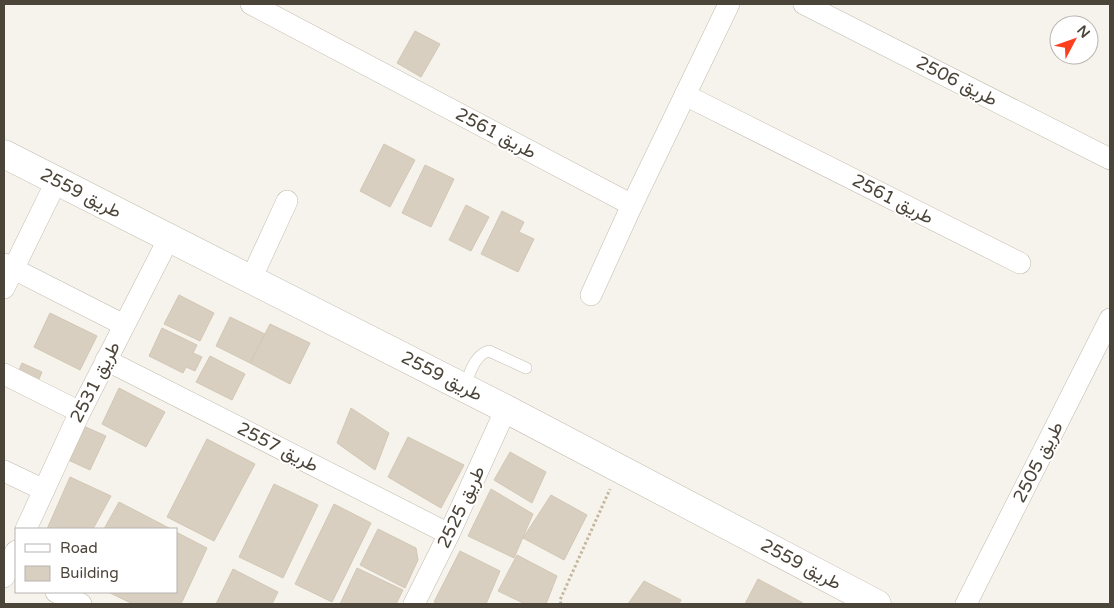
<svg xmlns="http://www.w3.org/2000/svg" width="1114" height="608" font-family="'Varela Round',Vazirmatn,sans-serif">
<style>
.building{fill:#d8cfc1;stroke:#d3c7b4}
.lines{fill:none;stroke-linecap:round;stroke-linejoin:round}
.service-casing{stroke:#c2bbae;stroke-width:12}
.minor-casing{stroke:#c2bbae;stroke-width:22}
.tertiary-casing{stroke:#c2bbae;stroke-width:29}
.path{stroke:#c4b79f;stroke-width:3;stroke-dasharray:2.5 2.5;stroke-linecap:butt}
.service{stroke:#fff;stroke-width:11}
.minor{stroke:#fff;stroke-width:21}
.tertiary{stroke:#fff;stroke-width:28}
.labels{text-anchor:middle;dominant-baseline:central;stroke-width:4;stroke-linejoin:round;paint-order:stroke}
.street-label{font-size:18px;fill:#4b4439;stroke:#fff}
</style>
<rect width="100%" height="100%" fill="#f6f3ec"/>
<g class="building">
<polygon points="415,31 440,44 421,77 397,63"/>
<polygon points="384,144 415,160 390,207 360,191"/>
<polygon points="425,165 454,179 431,227 402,213"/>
<polygon points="466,205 489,217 471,251 449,240"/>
<polygon points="502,211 524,222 519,232 534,239 518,272 481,254"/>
<polygon points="179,295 214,313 200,341 164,324"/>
<polygon points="50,313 97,336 80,370 34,347"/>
<polygon points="230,317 265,334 250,363 216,346"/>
<polygon points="270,324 310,343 290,384 250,363"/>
<polygon points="162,328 197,345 193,353 202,357 195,371 186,367 183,373 149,356"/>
<polygon points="210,356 245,374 232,400 196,382"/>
<polygon points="22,363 42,372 36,386 17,375"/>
<polygon points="119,388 165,412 146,447 102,424"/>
<polygon points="351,408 389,433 375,470 337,443"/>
<polygon points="81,425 106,436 90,470 66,459"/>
<polygon points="408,437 464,465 441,508 388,477"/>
<polygon points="207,439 255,464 214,541 167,517"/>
<polygon points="510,452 546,472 532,503 494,480"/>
<polygon points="70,477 111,496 93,529 47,529"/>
<polygon points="274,484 318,505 283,578 239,557"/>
<polygon points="491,489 533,514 514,558 468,536"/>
<polygon points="551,495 587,515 564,560 523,538"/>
<polygon points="119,502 171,529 104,529"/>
<polygon points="334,504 371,523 332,602 295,584"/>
<polygon points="378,529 416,548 418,560 405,588 360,565"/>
<polygon points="176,532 207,548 181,604 133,604 108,592 176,592"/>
<polygon points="460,551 500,571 486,604 439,604 434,602"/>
<polygon points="517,555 557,576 546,604 525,604 498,591"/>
<polygon points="357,568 403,590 396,604 340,604"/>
<polygon points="233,569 278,592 272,604 216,604"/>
<polygon points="758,579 803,603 803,604 745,604"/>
<polygon points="644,581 681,600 679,604 628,604"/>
</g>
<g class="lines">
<defs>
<path id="service" d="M464,387C470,374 474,355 489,351L526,368"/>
<g id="minor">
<polyline points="251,4 632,205 729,4"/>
<polyline points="804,4 1110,159"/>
<polyline points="685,95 1020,263"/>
<polyline points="4,264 124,325"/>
<polyline points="251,279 287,201"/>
<polyline points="4,288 57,180"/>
<polyline points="591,295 632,205"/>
<polyline points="106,360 449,534"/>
<polyline points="4,374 80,412"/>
<polyline points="4,471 44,490"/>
<polyline points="26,529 80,412 169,238"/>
<polyline points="4,577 16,551"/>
<polyline points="56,592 81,604"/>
<polyline points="414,604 449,534 506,409"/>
<polyline points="966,604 1110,319"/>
</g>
<polyline id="tertiary" points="4,154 506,409 877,604"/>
</defs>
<use href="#service" class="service-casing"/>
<use href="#minor" class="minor-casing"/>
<use href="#tertiary" class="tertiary-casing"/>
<polyline class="path" points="561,604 560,600 610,489"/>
<use href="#service" class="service"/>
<use href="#minor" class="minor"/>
<use href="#tertiary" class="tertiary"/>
</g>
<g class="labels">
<g class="street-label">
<text transform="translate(957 81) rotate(27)">طريق 2506</text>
<text transform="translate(496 133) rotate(28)">طريق 2561</text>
<text transform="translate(81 193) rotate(27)">طريق 2559</text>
<text transform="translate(893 199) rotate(27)">طريق 2561</text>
<text transform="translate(442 376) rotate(27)">طريق 2559</text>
<text transform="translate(95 382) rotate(-63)">طريق 2531</text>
<text transform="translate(278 447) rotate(27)">طريق 2557</text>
<text transform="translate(1038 462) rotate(-63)">طريق 2505</text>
<text transform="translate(461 507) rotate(-65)">طريق 2525</text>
<text transform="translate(801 564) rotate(28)">طريق 2559</text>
</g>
</g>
<rect width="1114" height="608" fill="none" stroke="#4b4439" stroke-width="10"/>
<rect x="15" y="528" width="162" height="65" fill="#ffffff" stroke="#b7b4b0"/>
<rect x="25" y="544" width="25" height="8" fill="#ffffff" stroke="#b7b4b0"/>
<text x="60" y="553" font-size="15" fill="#4b4439">Road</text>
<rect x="25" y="566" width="25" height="15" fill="#d8cfc1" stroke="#b7b4b0"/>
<text x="60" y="578" font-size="15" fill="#4b4439">Building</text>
<g transform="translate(1074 40) rotate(49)"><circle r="24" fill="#ffffff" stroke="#b7b4b0"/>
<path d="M0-4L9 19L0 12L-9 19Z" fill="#fc3f1d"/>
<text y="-8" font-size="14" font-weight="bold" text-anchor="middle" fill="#4b4439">N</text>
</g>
</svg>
